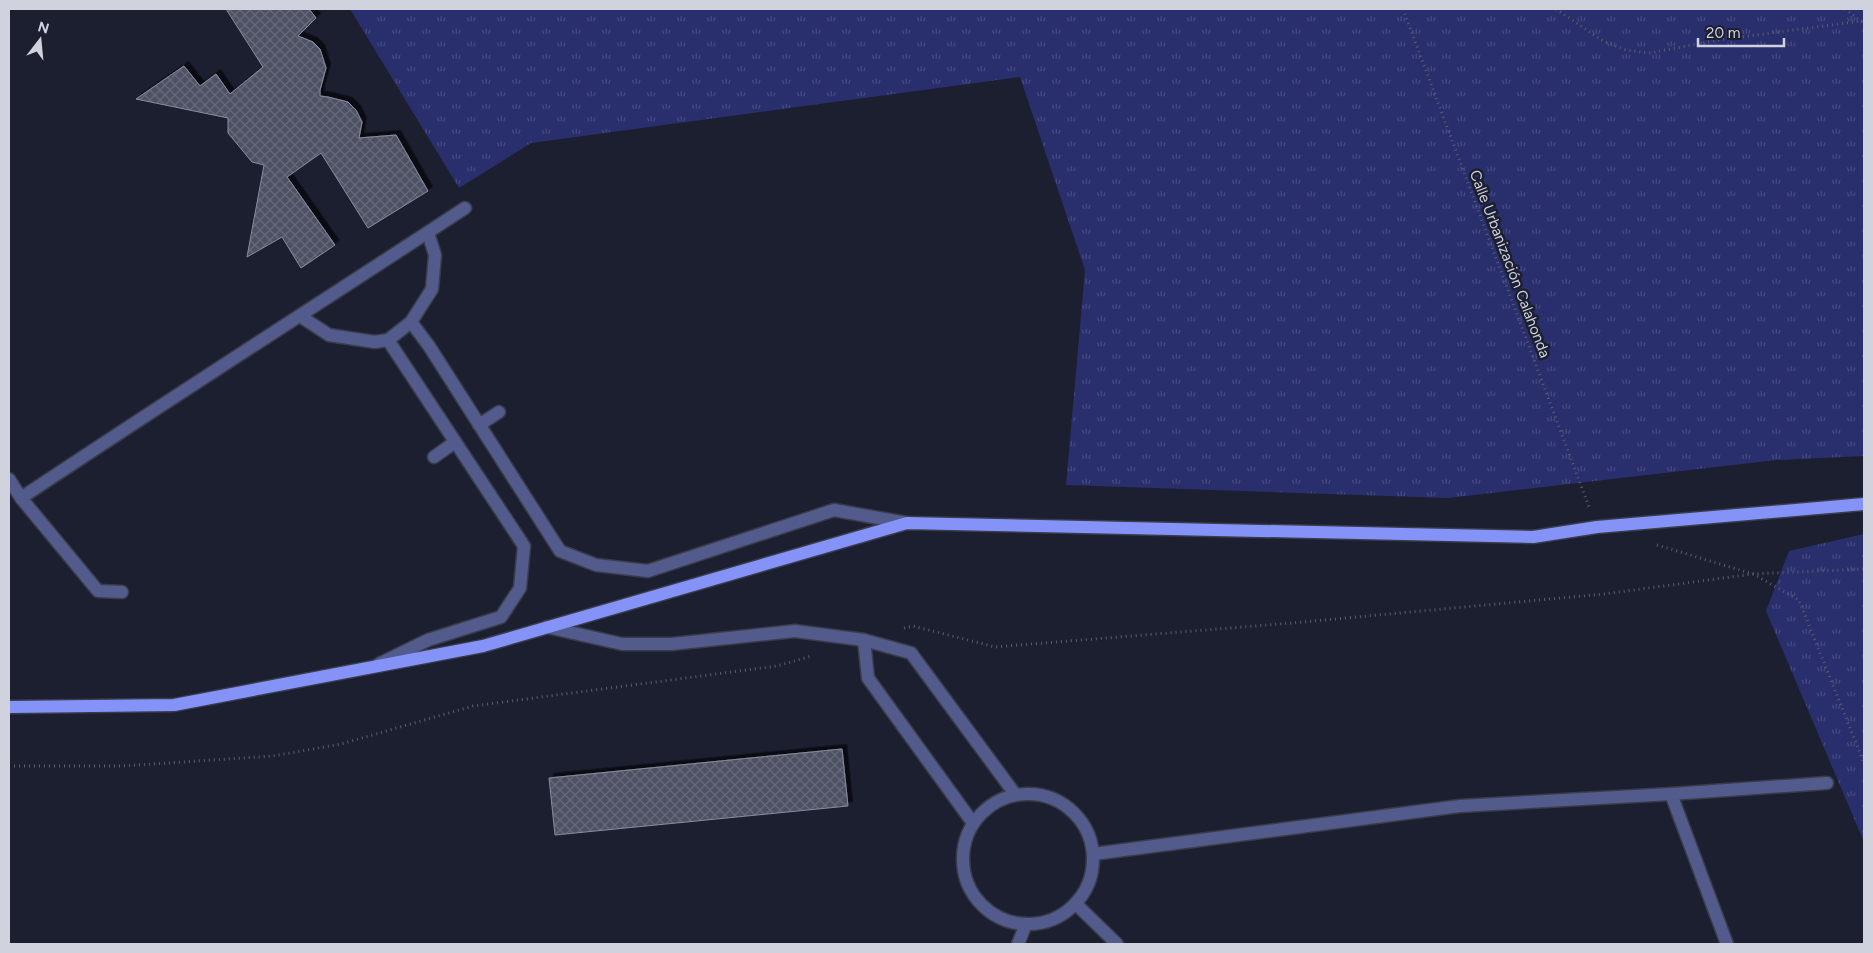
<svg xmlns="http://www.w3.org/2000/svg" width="1873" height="953" font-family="Figtree,sans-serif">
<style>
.grass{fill:url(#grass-tufts)}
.building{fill:url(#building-cross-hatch);stroke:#898da2;filter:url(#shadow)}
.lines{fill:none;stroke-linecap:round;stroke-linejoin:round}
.minor-casing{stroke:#393c4b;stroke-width:15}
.major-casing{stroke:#393c4b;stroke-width:15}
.path{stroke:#5b5e6c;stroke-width:3;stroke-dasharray:1 4;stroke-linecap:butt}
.minor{stroke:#525b8b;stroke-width:12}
.major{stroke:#8593f9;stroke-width:12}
.labels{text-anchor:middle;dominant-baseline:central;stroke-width:5;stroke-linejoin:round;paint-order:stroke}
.street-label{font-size:15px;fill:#d0d3de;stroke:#1c1f2f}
</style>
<defs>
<pattern id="grass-tufts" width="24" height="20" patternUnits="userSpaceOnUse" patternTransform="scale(1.25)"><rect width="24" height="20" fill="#292e6d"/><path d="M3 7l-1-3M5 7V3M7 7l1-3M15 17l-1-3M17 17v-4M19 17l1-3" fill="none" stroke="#474b81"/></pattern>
<pattern id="building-cross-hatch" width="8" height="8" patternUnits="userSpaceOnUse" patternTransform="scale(1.25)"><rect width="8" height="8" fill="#4d5163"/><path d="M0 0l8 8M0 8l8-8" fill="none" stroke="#666979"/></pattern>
<filter id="shadow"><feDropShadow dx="4.5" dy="-4.5" stdDeviation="0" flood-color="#0009"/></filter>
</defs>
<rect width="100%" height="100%" fill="#1c1f2f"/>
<g class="grass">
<polygon points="350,9 1864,9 1864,456 1776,460 1448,498 1066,485 1085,270 1020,77 531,143 459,188"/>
<polygon points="1864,534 1864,842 1766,611 1789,551"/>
</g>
<g class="building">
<polygon points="226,9 309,9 316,18 298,36 313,42 320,49 326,68 320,90 320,96 328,97 348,102 356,110 362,122 359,138 396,135 428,191 368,228 321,153 287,177 335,245 301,268 282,237 247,257 264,165 252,162 228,133 228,118 136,99 184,66 200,86 216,74 230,94 263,67"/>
<polygon points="842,749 848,806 555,835 549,778"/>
</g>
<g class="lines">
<defs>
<g id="minor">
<polyline points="300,316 329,335 375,342 388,340 411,322 432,289 435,255 428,233"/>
<polyline points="411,322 429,346 560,551 596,565 648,571 834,510 907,523"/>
<polyline points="479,425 499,412"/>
<polyline points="434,457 455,442"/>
<polyline points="9,479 21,498"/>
<path d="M122,592L98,591L21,498C168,400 317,305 465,208"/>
<polyline points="547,627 622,644 672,644 795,631 864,640 911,653 1015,794"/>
<polyline points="864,640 868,678 973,823"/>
<polyline points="379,664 428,640 501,617 520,588 524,546 388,340"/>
<circle cx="1028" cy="859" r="65"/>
<polyline points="1671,794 1727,944"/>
<polyline points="1093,854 1460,806 1671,794 1827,783"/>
<polyline points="1076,904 1117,944"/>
<polyline points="1018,944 1026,924"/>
</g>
<polyline id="major" points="9,707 174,705 483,646 907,523 1533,537 1597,527 1864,504"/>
</defs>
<use href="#minor" class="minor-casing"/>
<use href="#major" class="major-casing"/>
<g class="path">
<polyline points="1403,9 1589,507"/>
<polyline points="1556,9 1603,41 1626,50 1649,53 1719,40 1861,21 1864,25"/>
<polyline points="1845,9 1861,21 1864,21"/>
<polyline points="1657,545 1753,574 1799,600 1864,763"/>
<polyline points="904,628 913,626 995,647 1292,623 1604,594 1753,574 1864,569"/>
<polyline points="9,766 122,766 273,756 341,744 473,706 777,666 812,656"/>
</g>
<use href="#minor" class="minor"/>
<use href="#major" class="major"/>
</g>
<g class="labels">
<g class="street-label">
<text transform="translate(1510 264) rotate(69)">Calle Urbanización Calahonda</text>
</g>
</g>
<rect width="1873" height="953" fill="none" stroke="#d0d3de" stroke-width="20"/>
<g transform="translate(40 40) rotate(16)" stroke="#1c1f2f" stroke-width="4" paint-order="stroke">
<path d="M0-4L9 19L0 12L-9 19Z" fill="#d0d3de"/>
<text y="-8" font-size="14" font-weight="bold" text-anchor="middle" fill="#d0d3de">N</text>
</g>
<path d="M1698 38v8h86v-8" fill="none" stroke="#d0d3de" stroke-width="2.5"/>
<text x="1706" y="38" font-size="15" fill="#d0d3de" stroke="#1c1f2f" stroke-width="4" paint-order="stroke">20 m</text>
</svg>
